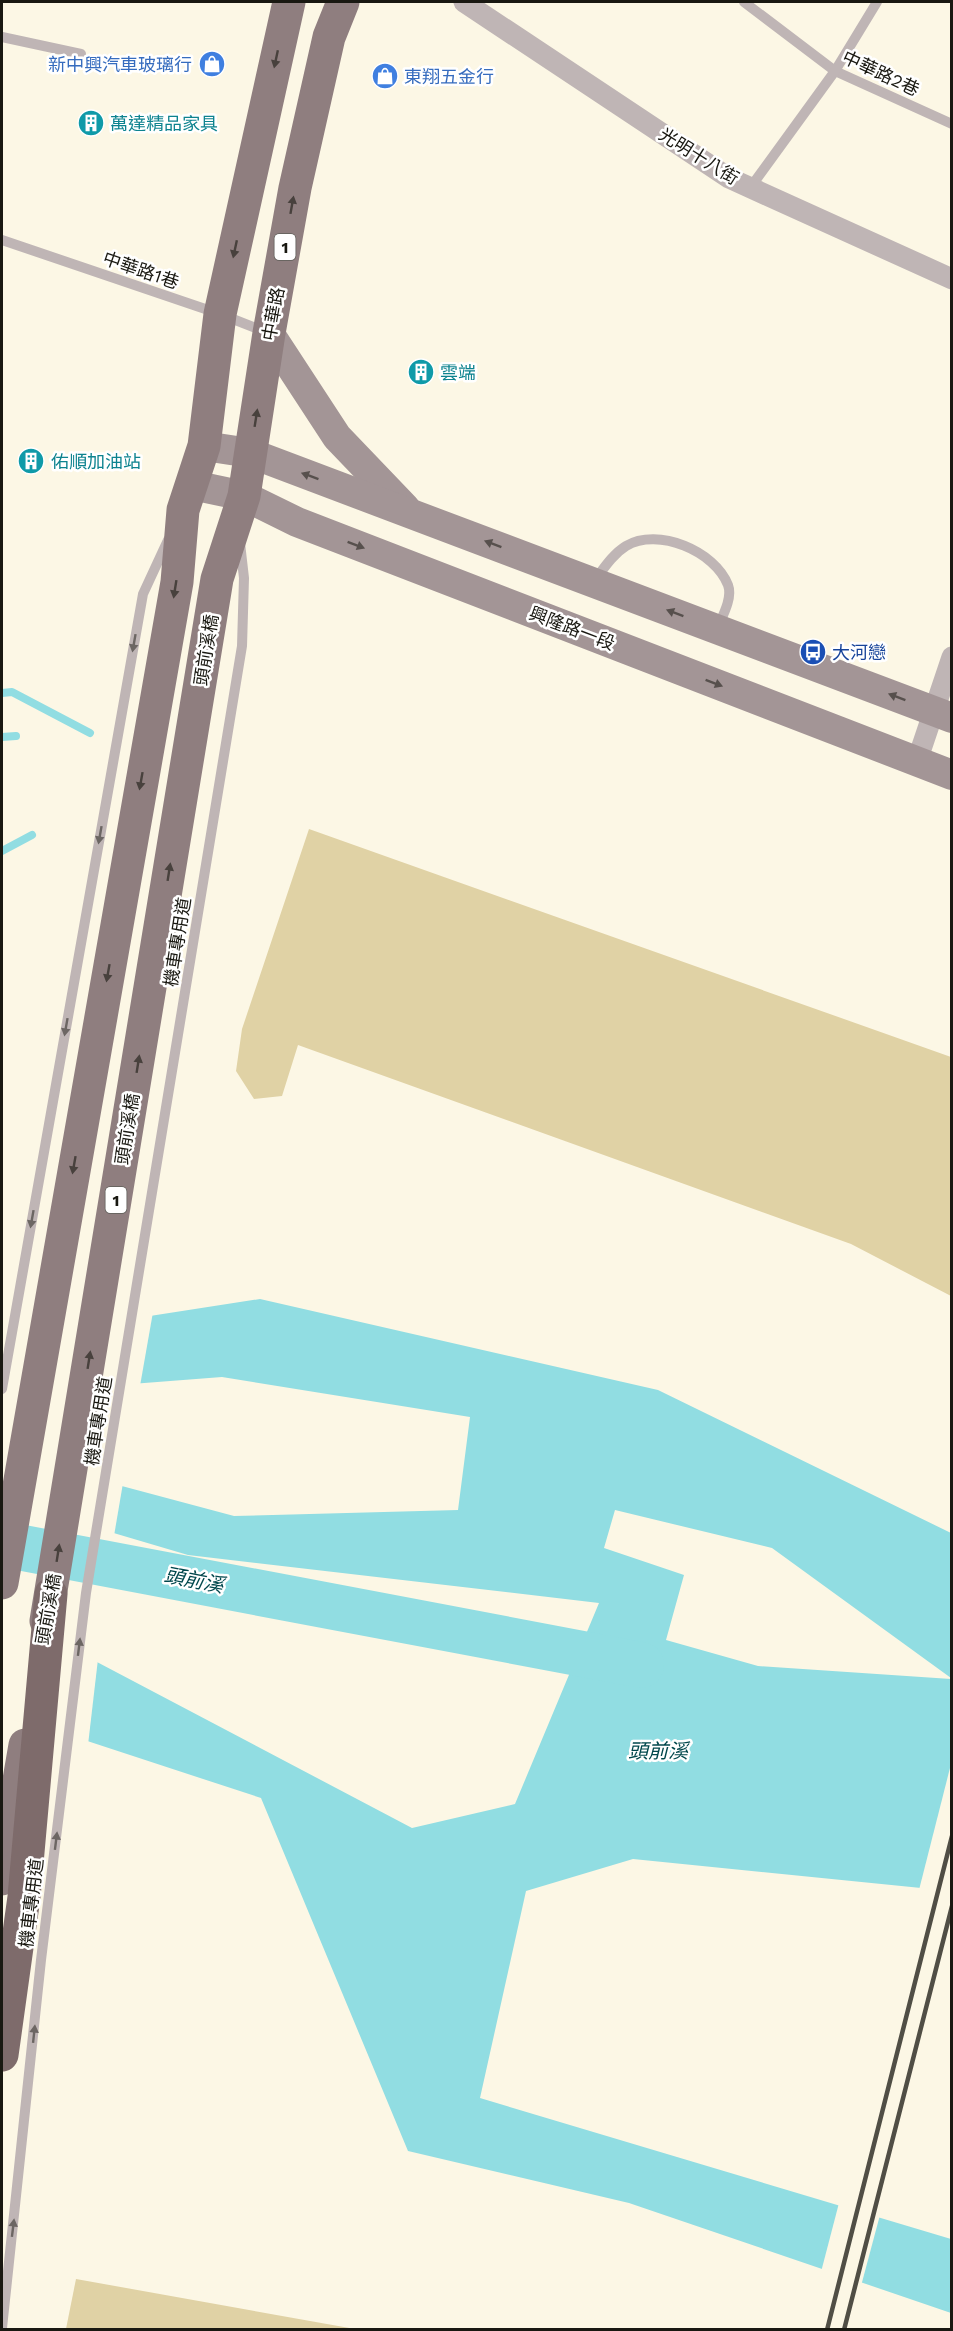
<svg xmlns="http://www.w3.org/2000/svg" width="953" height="2331" font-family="'Work Sans','Noto Sans TC',sans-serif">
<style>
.green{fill:#e0d2a5}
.water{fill:#91dde2}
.pier{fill:#fcf7e5}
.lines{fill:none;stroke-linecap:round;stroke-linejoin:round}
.stream{stroke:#91dde2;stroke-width:8}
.river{stroke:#91dde2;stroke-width:46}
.lane{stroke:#bfb5b5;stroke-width:10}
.street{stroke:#bfb5b5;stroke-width:21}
.secondary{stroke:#a39596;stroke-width:30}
.primary{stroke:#8f7e7f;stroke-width:33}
.highway{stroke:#7e6b6b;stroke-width:33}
.rail{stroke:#504e45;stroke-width:4.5}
.oneway{fill:#48413d}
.oneway2{fill:#57504d}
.oneway3{fill:#6c6663}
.labels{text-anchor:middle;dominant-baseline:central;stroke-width:5;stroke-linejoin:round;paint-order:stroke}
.shield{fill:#fff;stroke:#5e5d58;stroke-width:1.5}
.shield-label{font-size:16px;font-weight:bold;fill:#191811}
.shop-label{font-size:18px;fill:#366cbe;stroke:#fff;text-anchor:end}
.street-label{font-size:18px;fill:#191811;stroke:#fff}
.culture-label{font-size:18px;fill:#0d838f;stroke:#fff;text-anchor:start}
.transit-label{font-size:18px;fill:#164399;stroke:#fff;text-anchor:start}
.water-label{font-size:20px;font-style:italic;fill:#00474c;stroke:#fff}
</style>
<rect width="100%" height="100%" fill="#fcf7e5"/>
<g class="green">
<polygon points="309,829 951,1057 951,1296 851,1244 298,1045 282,1096 254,1099 236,1071 242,1029"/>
<polygon points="76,2279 355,2329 66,2329"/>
</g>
<polygon class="water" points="260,1299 658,1390 951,1533 951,1678 772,1548 615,1510 604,1548 684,1575 666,1640 758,1666 951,1679 951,1891 633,1859 526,1891 480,2098 951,2239 951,2313 629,2203 408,2151 261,1798 2,1713 2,1612 412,1828 515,1804 599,1603 188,1555 2,1500 2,1454 234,1516 458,1510 470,1417 222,1377 2,1394 2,1339"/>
<g class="pier">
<polygon points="153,1312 140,1386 2,1397 2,1336"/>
<polygon points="2,1451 123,1483 114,1536 2,1503"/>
<polygon points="2,1609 98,1659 88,1745 2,1716"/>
<polygon points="951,1764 952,1894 919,1890"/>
<polygon points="839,2203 880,2215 861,2286 821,2272"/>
</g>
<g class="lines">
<g class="stream">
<polyline points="2,693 12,692 90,733"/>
<polyline points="2,737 16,736"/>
<polyline points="2,851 32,835"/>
</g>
<polyline class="river" points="2,1544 641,1665"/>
<g class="lane">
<polyline points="744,2 835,71 952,124"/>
<polyline points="2,37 81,54"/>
<polyline points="750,188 835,71 877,2"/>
<polyline points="2,240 220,314 266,332"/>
<path d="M595,580C604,568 613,554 626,546C658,527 715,551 728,585C733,598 722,617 717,629"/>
<polyline points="2,1389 143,594 168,540"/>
<polyline points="2,2328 41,1960 86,1593 242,646 244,578 240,543"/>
</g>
<g class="street">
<polyline points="464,2 729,178 952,279"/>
<polyline points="917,761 952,657"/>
</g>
<g class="secondary">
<polyline points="269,333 337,437 405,508"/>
<polyline points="204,446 250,453 952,718"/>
<polyline points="192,485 244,496 297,522 952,775"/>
</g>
<g class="primary">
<polyline points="2,1583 177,582 183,510 204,446 220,314 289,2"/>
<polyline points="46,1621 217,579 244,496 269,333 295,188 329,37 343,2"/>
<polyline points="2,1879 25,1745"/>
</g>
<polyline class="highway" points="2,2055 24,1897 51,1594"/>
<g class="rail">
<polyline points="827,2330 952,1836"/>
<polyline points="844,2330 952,1906"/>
</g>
</g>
<defs><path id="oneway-solid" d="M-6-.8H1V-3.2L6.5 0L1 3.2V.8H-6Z" transform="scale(1.5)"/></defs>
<g class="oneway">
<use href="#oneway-solid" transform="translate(276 59) rotate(102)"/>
<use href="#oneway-solid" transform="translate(292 205) rotate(-80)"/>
<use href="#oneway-solid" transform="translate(235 249) rotate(102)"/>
<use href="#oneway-solid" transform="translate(256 418) rotate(-81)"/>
<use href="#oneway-solid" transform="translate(175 589) rotate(99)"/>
<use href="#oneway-solid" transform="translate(141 781) rotate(100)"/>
<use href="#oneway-solid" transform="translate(169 872) rotate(-81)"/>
<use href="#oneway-solid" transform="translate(108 973) rotate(100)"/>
<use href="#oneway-solid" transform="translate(138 1064) rotate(-81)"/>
<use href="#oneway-solid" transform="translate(74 1165) rotate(100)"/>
<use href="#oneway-solid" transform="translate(89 1360) rotate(-81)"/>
<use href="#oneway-solid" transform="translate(58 1553) rotate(-81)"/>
</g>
<g class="oneway2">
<use href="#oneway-solid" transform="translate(310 476) rotate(-160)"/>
<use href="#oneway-solid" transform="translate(493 544) rotate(-159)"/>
<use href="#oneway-solid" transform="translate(356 545) rotate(21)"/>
<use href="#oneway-solid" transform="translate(675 613) rotate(-159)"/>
<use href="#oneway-solid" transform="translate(714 683) rotate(21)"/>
<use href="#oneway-solid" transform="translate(897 697) rotate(-159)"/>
</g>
<g class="oneway3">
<use href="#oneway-solid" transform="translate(134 643) rotate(100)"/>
<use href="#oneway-solid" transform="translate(100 835) rotate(100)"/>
<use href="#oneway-solid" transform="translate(66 1027) rotate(100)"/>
<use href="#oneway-solid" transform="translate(32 1219) rotate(100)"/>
<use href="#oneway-solid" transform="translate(79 1647) rotate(-83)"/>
<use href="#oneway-solid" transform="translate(56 1841) rotate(-83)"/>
<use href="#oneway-solid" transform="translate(34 2034) rotate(-84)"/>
<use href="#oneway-solid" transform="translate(13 2228) rotate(-83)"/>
</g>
<defs>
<symbol id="shop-disc" viewBox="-11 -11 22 22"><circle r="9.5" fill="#3f7fe0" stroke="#fff"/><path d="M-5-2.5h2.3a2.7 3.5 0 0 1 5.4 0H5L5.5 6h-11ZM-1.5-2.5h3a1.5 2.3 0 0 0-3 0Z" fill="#fff"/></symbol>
<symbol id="building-disc" viewBox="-11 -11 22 22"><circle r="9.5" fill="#0f9aa8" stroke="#fff"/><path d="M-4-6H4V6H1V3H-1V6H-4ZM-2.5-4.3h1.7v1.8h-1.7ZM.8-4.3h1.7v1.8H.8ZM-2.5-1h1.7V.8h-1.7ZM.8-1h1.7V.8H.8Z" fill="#fff"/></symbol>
<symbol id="bus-disc" viewBox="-11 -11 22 22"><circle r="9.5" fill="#1a4fb4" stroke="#fff"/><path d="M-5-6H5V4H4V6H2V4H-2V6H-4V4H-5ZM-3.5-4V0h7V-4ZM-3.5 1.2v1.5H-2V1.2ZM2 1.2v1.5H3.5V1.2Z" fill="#fff"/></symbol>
</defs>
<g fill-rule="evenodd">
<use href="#shop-disc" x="197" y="49" width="30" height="30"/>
<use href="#shop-disc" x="370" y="61" width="30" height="30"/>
<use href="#building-disc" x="76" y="108" width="30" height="30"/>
<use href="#building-disc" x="406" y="357" width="30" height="30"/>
<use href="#building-disc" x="16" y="446" width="30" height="30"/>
<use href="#bus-disc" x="798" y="637" width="30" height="30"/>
</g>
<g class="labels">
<g class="shield">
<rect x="274.5" y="234" width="21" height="26" rx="4.5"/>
<rect x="105.5" y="1187" width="21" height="26" rx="4.5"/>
</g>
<g class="shield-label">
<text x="285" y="247">1</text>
<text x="116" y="1200">1</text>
</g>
<g class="shop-label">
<text x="192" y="64">新中興汽車玻璃行</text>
<text x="404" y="76" text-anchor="start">東翔五金行</text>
</g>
<g class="street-label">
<text transform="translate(881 73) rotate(25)">中華路2巷</text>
<text transform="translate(699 156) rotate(32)">光明十八街</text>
<text transform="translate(141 270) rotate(19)">中華路1巷</text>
<text transform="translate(273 314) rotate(-80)">中華路</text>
<text transform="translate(572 628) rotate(21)">興隆路一段</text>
<text transform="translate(206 650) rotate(-81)">頭前溪橋</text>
<text transform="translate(177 942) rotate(-81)">機車專用道</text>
<text transform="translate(127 1129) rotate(-81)">頭前溪橋</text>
<text transform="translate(98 1421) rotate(-81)">機車專用道</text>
<text transform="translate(48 1609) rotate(-80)">頭前溪橋</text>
<text transform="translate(31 1903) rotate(-83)">機車專用道</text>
</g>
<g class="culture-label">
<text x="110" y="123">萬達精品家具</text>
<text x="440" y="372">雲端</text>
<text x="51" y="461">佑順加油站</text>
</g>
<g class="transit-label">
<text x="832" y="652">大河戀</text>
</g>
<g class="water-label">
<text transform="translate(194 1580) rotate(11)">頭前溪</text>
<text x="658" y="1751">頭前溪</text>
</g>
</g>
<rect width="953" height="2331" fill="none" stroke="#191811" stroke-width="6"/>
</svg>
